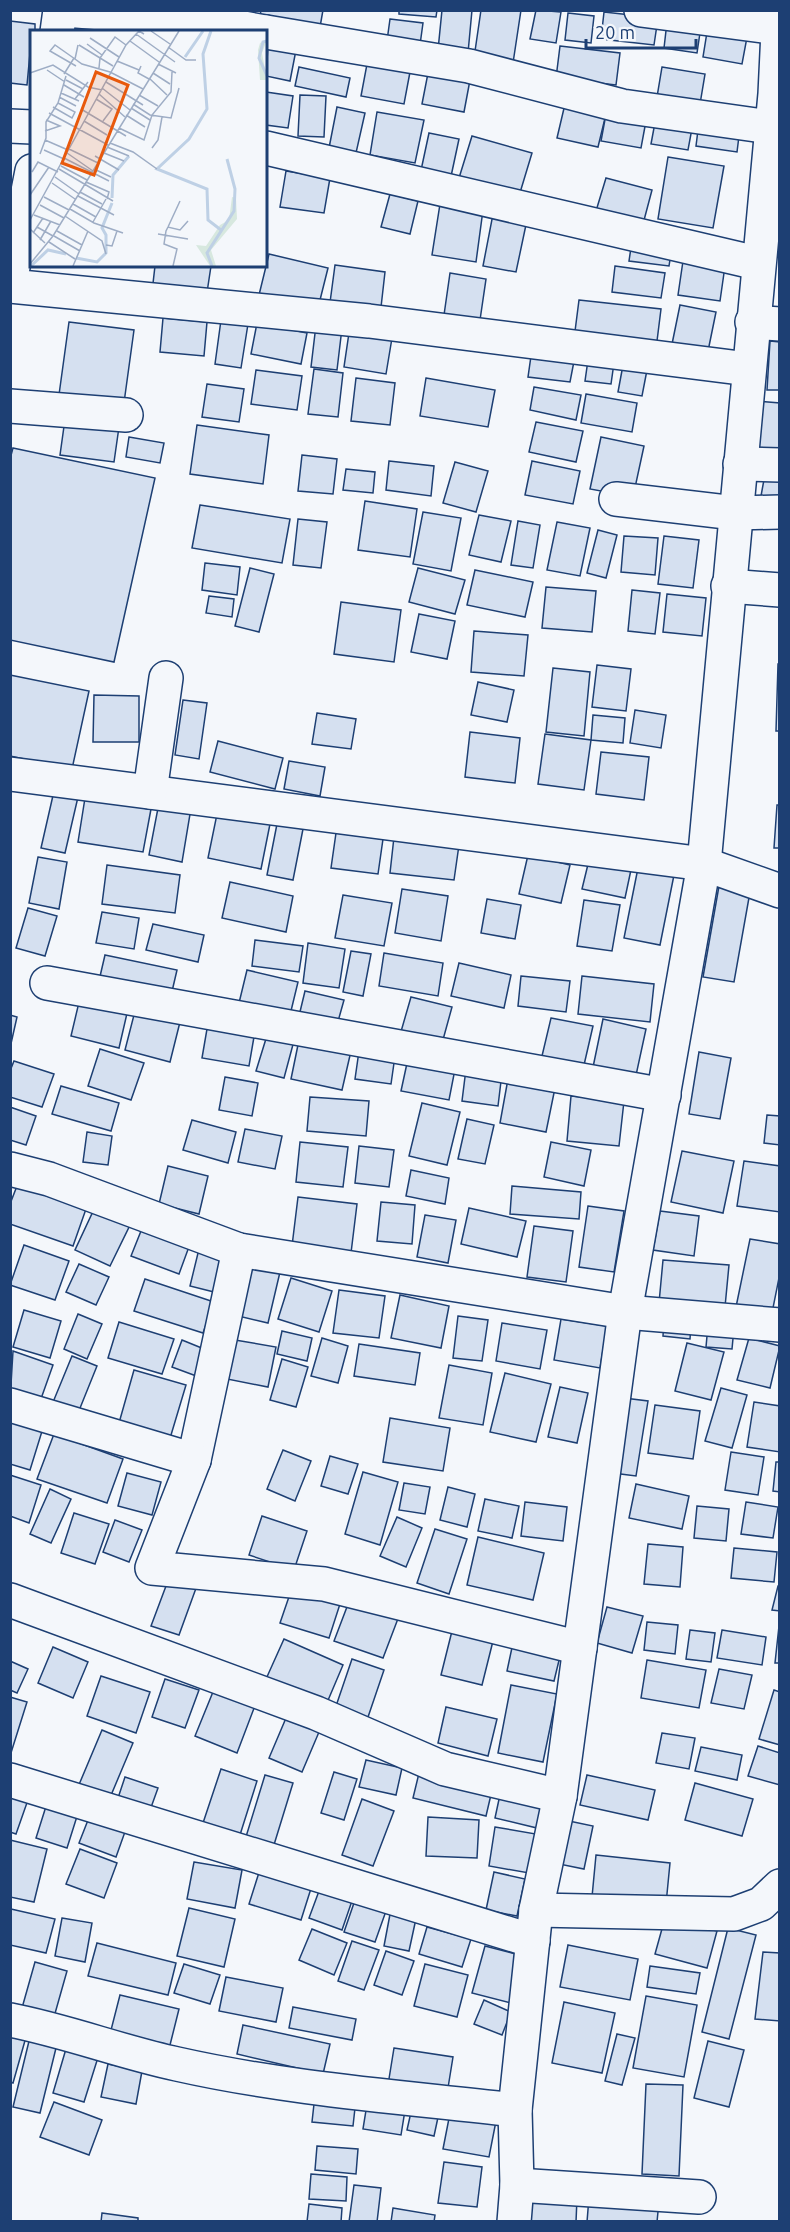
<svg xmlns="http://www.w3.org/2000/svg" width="790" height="2232" font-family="Ubuntu,sans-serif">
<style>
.building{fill:#d5e0f0;stroke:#1d3f73;stroke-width:1.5}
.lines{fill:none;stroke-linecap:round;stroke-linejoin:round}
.street-casing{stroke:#1d3f73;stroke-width:36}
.secondary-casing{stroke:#1d3f73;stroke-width:36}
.street{stroke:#f4f7fb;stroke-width:33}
.secondary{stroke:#f4f7fb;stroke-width:33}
.inset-river{fill:none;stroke:#bed0e5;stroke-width:3}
.inset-road{fill:none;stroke:#9eadc5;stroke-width:1.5}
.view{fill:#e8590c;fill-opacity:0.15;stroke:#e8590c;stroke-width:3}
.inset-edge{fill:none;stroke:#1d3f73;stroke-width:3}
</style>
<rect width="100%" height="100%" fill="#f4f7fb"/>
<g class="building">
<polygon points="261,10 323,10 319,33 259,23"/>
<polygon points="399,10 437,10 436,17 399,14"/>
<polygon points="442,10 472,10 468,53 438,50"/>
<polygon points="481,10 521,10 513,63 474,58"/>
<polygon points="536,10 561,12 556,43 530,39"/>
<polygon points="604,12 658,18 654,45 601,39"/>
<polygon points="568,13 594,16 591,43 565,40"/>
<polygon points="390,19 423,23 419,52 386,48"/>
<polygon points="10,21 35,24 35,32 32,32 27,85 10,83"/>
<polygon points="667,22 701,26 697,53 664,48"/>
<polygon points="708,26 748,32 742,64 703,57"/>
<polygon points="268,45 296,50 290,81 266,76"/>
<polygon points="560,46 620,53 616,85 556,78"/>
<polygon points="367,64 410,72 404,104 361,96"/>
<polygon points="299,67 350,78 346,97 295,86"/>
<polygon points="662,67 705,74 699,110 656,103"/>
<polygon points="428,73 470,80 464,112 422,104"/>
<polygon points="266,92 293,96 288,128 266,125"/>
<polygon points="300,95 326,96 324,137 298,136"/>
<polygon points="565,104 606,114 598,147 557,138"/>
<polygon points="337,107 365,113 356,153 329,148"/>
<polygon points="377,112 424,120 415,163 370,155"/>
<polygon points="606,114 646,121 641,148 601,141"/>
<polygon points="656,117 693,123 688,150 651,144"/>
<polygon points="699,122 740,128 737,152 696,146"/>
<polygon points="429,133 459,139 450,181 420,175"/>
<polygon points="472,136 532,153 519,196 459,178"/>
<polygon points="668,157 724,166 713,228 658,219"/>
<polygon points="286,171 330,178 324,213 280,207"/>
<polygon points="606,178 652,190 643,224 596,211"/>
<polygon points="390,194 418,201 410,234 381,227"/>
<polygon points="440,204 483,210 476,262 432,255"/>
<polygon points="493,214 527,220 516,272 483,266"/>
<polygon points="632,241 672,247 669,266 629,261"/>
<polygon points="269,254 328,268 318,308 259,295"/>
<polygon points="683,261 725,266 720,301 678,295"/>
<polygon points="335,265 385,272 380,316 329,310"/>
<polygon points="155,266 211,266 206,299 152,292"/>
<polygon points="615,266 665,273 661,298 612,292"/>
<polygon points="450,273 486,279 480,320 444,315"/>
<polygon points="579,300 661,309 656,349 574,339"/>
<polygon points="680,305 716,312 707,356 671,349"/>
<polygon points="163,318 207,322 204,356 160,352"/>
<polygon points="221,320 248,324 241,368 215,364"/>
<polygon points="69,322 134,330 123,410 58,402"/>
<polygon points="257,323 307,333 301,364 251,354"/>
<polygon points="316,325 342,328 337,370 311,367"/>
<polygon points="350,326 393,332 386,374 344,367"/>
<polygon points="770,341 780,342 780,390 767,390"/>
<polygon points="532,349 575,356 570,382 528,377"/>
<polygon points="588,360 614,363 611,384 585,381"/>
<polygon points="623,365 647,370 642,396 618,392"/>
<polygon points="314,369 343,373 338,417 308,414"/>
<polygon points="256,370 302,376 297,410 251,404"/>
<polygon points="356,378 395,383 390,425 351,421"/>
<polygon points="426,378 495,390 488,427 420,416"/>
<polygon points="207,384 244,389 239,422 202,417"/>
<polygon points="534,387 581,395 576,420 530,410"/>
<polygon points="586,394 637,403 632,432 581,423"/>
<polygon points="755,401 780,403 780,460 752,458"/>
<polygon points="66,412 120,420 114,462 60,455"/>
<polygon points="536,422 583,431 576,462 529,452"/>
<polygon points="197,425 269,435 263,484 190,474"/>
<polygon points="129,437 164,443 160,463 126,457"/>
<polygon points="601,437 644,446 633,497 590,489"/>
<polygon points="13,448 155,478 114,662 10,640 10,459"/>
<polygon points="302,455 337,459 333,494 298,491"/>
<polygon points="389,461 434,466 431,496 386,490"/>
<polygon points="532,461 580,471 573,504 525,495"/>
<polygon points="455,462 488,471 476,512 443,503"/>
<polygon points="346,469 375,472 373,493 343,490"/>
<polygon points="765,474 780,477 780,511 759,507"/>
<polygon points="365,501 417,509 410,557 358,550"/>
<polygon points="200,505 290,519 282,563 192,548"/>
<polygon points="423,512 461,518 451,571 413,564"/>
<polygon points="479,515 511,521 501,562 469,555"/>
<polygon points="298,519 327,522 321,568 293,565"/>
<polygon points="518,521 540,525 533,568 511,565"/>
<polygon points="557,522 590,528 580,576 547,570"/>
<polygon points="598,530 617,535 606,578 587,573"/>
<polygon points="624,536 658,538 655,575 621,572"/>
<polygon points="664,536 699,540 693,588 658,584"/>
<polygon points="205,563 240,567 237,595 202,590"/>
<polygon points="250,568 274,574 259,632 235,626"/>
<polygon points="418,568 465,580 455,614 409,602"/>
<polygon points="475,570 533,582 525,617 467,605"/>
<polygon points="546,587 596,591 592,632 542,628"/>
<polygon points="632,590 660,593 655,634 628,631"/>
<polygon points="667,594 706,598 702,636 663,632"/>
<polygon points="209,596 234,599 232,617 206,613"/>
<polygon points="341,602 401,610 394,662 334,654"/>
<polygon points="419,614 455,621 447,659 411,652"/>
<polygon points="474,631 528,635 524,676 471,672"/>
<polygon points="778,664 780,664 780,731 776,731"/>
<polygon points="597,665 631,669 626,711 592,707"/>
<polygon points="553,668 590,672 584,736 546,732"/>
<polygon points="10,675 89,691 72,769 10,756"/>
<polygon points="478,682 514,690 507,722 471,715"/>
<polygon points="94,695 139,696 139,742 93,742"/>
<polygon points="183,700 207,703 199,759 175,755"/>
<polygon points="635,710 666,715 661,748 630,743"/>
<polygon points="317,713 356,719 351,749 312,744"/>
<polygon points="593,715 625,718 623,743 591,740"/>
<polygon points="470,732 520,738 515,783 465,777"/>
<polygon points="545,734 591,740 584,790 538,784"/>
<polygon points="218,741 283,758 275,789 210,772"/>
<polygon points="601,752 649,757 644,800 596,794"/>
<polygon points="289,761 325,767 320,796 284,789"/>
<polygon points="54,791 78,797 65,853 41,848"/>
<polygon points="85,798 151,809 143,852 78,842"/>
<polygon points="777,805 780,805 780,848 774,848"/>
<polygon points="158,808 190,814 182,862 149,855"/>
<polygon points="217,814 270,824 261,869 208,858"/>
<polygon points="277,824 303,829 293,880 267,875"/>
<polygon points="336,833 383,839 378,874 331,868"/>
<polygon points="394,837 459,845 454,880 390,873"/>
<polygon points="528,855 570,865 561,903 519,894"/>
<polygon points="590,856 632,865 625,898 582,889"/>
<polygon points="38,857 67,862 59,909 29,903"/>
<polygon points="107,865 180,875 175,913 102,904"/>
<polygon points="638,868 674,875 660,945 624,938"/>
<polygon points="230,882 293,896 286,932 222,918"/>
<polygon points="719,886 750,892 734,982 703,977"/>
<polygon points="402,889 448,896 441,941 395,933"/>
<polygon points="343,895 392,903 384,946 335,938"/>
<polygon points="487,899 521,905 515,939 481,933"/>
<polygon points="584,900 620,905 612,951 577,946"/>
<polygon points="28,908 57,916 45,956 16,948"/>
<polygon points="102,912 139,918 134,949 96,943"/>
<polygon points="153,924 204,935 198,962 146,950"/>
<polygon points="255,940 303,946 299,972 252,966"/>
<polygon points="308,943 345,949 339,988 303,983"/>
<polygon points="351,951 371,954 363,996 343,992"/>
<polygon points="384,953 443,963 438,996 379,986"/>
<polygon points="105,955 177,970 170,1000 98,985"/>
<polygon points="459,963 511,975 504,1008 451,996"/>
<polygon points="247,970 298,982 290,1015 239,1003"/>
<polygon points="521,976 570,981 566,1012 518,1006"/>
<polygon points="582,976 654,984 650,1022 578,1014"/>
<polygon points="305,991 344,1000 337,1025 299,1016"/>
<polygon points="411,997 452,1007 441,1047 400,1035"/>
<polygon points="80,998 128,1009 119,1048 71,1036"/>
<polygon points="135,1011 180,1022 170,1062 125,1050"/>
<polygon points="10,1015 17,1017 10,1048"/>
<polygon points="551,1018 593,1026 584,1065 542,1056"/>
<polygon points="603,1019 646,1029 635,1080 592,1072"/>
<polygon points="208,1023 255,1031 249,1066 202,1058"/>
<polygon points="269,1029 295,1037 284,1078 256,1071"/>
<polygon points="299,1040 351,1051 342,1090 291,1079"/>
<polygon points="100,1049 144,1063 131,1100 88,1086"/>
<polygon points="359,1051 395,1056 391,1084 355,1079"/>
<polygon points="699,1052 731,1058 720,1119 689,1114"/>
<polygon points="409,1054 456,1064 449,1100 401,1091"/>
<polygon points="14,1061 54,1074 42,1107 10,1097 10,1071"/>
<polygon points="466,1069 502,1073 498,1106 462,1101"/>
<polygon points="225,1077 258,1083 252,1116 219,1110"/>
<polygon points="508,1079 555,1088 546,1132 500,1123"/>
<polygon points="61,1086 119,1103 111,1131 52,1114"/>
<polygon points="571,1096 624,1101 619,1146 567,1141"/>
<polygon points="310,1097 369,1101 366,1136 307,1131"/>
<polygon points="422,1103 460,1112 447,1165 409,1156"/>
<polygon points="10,1107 36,1116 26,1145 10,1140"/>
<polygon points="767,1115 780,1116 780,1145 764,1143"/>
<polygon points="467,1119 494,1125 485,1164 458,1159"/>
<polygon points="192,1120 236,1132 228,1163 183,1150"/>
<polygon points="245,1129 282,1136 275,1169 238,1162"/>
<polygon points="87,1132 112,1136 108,1165 83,1162"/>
<polygon points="300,1142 348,1147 343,1187 296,1182"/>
<polygon points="551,1142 591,1150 584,1186 544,1177"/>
<polygon points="359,1146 394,1150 389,1187 355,1183"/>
<polygon points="682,1151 734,1161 723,1213 671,1202"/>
<polygon points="744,1161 780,1166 780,1212 737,1206"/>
<polygon points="168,1166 208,1176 199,1214 159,1204"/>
<polygon points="411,1170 449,1178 445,1204 406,1196"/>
<polygon points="17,1186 86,1209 73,1246 10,1224 10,1204"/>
<polygon points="512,1186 581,1192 579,1219 510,1214"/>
<polygon points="298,1197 357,1204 351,1253 292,1246"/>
<polygon points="381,1202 415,1205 412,1244 377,1241"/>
<polygon points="96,1205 132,1221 110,1266 75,1250"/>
<polygon points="588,1206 624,1211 614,1272 579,1267"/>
<polygon points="469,1208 526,1221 517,1257 461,1244"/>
<polygon points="660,1211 699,1216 694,1256 653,1250"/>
<polygon points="425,1215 456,1220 448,1263 417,1257"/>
<polygon points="143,1226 190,1244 179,1274 131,1256"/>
<polygon points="534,1226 573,1231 566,1282 527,1277"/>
<polygon points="750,1239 780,1244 780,1273 772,1313 736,1307"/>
<polygon points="24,1245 69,1261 55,1300 10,1285"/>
<polygon points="199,1249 232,1257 222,1294 190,1286"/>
<polygon points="663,1260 729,1265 725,1307 659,1303"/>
<polygon points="79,1264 109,1277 96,1305 66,1292"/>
<polygon points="246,1264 280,1272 268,1323 234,1315"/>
<polygon points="291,1278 332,1291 319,1332 278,1319"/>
<polygon points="145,1279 214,1302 203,1333 134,1311"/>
<polygon points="339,1290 385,1296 379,1338 333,1333"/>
<polygon points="400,1295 449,1306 441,1348 391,1338"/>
<polygon points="24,1310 61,1321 50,1358 13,1347"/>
<polygon points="78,1314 102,1324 87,1359 64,1349"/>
<polygon points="458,1316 488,1320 482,1361 453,1358"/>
<polygon points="561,1319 607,1326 600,1368 554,1360"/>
<polygon points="664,1321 691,1325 690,1339 663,1336"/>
<polygon points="119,1322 174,1339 162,1374 108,1358"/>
<polygon points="502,1323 547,1330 540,1369 496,1361"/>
<polygon points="708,1325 734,1328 732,1349 706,1347"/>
<polygon points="282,1331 312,1338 307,1361 277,1354"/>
<polygon points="322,1338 348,1346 338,1383 311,1376"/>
<polygon points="749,1338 780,1346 770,1388 737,1380"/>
<polygon points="182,1340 209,1351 199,1377 172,1367"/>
<polygon points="235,1340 276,1347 268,1387 227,1379"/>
<polygon points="687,1343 724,1352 711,1400 675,1391"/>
<polygon points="359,1344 420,1353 415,1385 354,1376"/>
<polygon points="13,1351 53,1365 37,1410 10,1401"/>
<polygon points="72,1356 97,1366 76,1418 51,1407"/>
<polygon points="282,1359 308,1367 296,1407 270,1400"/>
<polygon points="449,1365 492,1373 483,1425 439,1418"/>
<polygon points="134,1370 186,1385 168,1445 117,1430"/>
<polygon points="505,1373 551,1384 536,1442 490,1432"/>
<polygon points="560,1387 588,1393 577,1443 548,1437"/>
<polygon points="721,1388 747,1395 732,1448 705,1441"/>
<polygon points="624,1398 648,1401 636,1476 613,1473"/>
<polygon points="754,1402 780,1406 780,1452 747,1447"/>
<polygon points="655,1405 700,1411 693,1459 648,1453"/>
<polygon points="10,1418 43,1428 30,1470 10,1464"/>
<polygon points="390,1418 450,1428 443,1471 383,1462"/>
<polygon points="54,1434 123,1459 107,1503 37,1479"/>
<polygon points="283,1450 311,1461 295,1501 267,1489"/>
<polygon points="731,1452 764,1457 758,1495 725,1490"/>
<polygon points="330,1456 358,1464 348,1494 321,1486"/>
<polygon points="776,1462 780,1462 780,1492 773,1491"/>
<polygon points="363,1472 398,1482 380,1545 345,1534"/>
<polygon points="127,1473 161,1482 152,1515 118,1506"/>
<polygon points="10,1475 41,1485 29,1523 10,1516"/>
<polygon points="404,1483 430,1487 425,1514 399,1510"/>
<polygon points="636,1484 689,1496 682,1529 629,1518"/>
<polygon points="448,1487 475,1494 467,1527 440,1520"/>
<polygon points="50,1489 71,1499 51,1543 30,1534"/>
<polygon points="485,1499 519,1506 512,1538 478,1531"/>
<polygon points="525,1502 567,1507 563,1541 521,1536"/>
<polygon points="746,1502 778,1507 773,1538 741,1534"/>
<polygon points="697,1506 729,1509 726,1541 694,1538"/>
<polygon points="74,1513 109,1524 95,1564 61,1553"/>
<polygon points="262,1516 307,1531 294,1570 249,1555"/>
<polygon points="397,1517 422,1528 406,1567 380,1556"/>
<polygon points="115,1520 142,1530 129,1562 103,1552"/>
<polygon points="435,1529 467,1539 449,1594 417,1583"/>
<polygon points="478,1537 544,1553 533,1600 467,1585"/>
<polygon points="648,1544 683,1547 680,1587 644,1584"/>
<polygon points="734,1548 777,1552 774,1582 731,1578"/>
<polygon points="172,1570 199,1580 179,1635 151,1626"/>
<polygon points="778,1586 780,1586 780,1611 772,1610"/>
<polygon points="292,1588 340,1604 329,1638 280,1623"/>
<polygon points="350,1599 399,1616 383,1658 334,1641"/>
<polygon points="607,1607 643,1616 632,1653 597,1643"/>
<polygon points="647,1622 678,1625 675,1654 644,1650"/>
<polygon points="454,1623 495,1633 482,1685 441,1675"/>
<polygon points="779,1626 780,1626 780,1663 775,1663"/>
<polygon points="690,1630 715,1633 711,1662 686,1659"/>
<polygon points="722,1630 766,1637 762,1665 717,1658"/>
<polygon points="514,1638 562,1648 554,1681 507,1671"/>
<polygon points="284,1639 343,1665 326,1705 266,1679"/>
<polygon points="53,1647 88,1662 73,1698 38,1683"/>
<polygon points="352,1659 384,1670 367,1720 335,1709"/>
<polygon points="647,1660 706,1670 699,1708 641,1698"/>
<polygon points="10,1661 28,1669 17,1693 10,1690"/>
<polygon points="719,1669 752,1675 744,1709 711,1703"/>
<polygon points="101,1676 150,1692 136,1733 87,1716"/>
<polygon points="165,1679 199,1690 185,1728 152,1717"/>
<polygon points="511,1685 557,1694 543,1762 498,1753"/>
<polygon points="215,1687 256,1703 237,1753 195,1736"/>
<polygon points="774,1690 780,1692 780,1745 759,1739"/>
<polygon points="10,1697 27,1702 10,1756"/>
<polygon points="446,1707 497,1719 488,1756 438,1743"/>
<polygon points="289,1711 322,1725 302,1772 269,1758"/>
<polygon points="102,1730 133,1743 109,1800 78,1787"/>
<polygon points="662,1733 695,1738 689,1769 656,1763"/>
<polygon points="758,1746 780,1753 780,1785 748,1776"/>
<polygon points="701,1747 742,1755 737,1780 695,1771"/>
<polygon points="366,1760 402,1768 396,1795 359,1787"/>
<polygon points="221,1769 257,1781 239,1838 202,1826"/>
<polygon points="420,1769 493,1786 486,1816 413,1798"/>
<polygon points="334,1772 357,1779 344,1820 321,1813"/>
<polygon points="265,1775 293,1783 273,1848 245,1840"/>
<polygon points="587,1775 655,1790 648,1820 580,1805"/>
<polygon points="125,1777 158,1788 149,1813 117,1801"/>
<polygon points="695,1783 753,1799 742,1836 685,1820"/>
<polygon points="10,1790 29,1797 16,1834 10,1832"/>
<polygon points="501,1790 544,1801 537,1828 495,1818"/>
<polygon points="362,1799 394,1811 373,1866 342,1855"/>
<polygon points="48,1800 79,1810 67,1848 36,1838"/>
<polygon points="90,1815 126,1829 116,1857 79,1843"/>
<polygon points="428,1817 479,1820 477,1858 426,1856"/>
<polygon points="569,1821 593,1826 584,1869 559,1864"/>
<polygon points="495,1827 536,1834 529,1873 489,1866"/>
<polygon points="10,1840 47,1849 34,1902 10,1897"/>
<polygon points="80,1849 117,1863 104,1898 66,1884"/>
<polygon points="596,1855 670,1863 666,1904 592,1897"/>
<polygon points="194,1862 242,1870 235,1908 187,1899"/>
<polygon points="262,1863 314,1879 301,1920 249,1904"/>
<polygon points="494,1872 525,1879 517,1916 486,1910"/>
<polygon points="322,1883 354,1895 342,1930 309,1918"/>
<polygon points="355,1900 386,1911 375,1942 344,1932"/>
<polygon points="189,1908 235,1919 224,1967 177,1956"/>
<polygon points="11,1909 55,1919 46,1953 10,1945"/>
<polygon points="391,1909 417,1914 409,1951 384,1946"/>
<polygon points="62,1918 92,1923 85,1962 55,1956"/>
<polygon points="665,1918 717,1931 707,1968 655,1954"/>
<polygon points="427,1927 471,1939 462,1967 419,1954"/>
<polygon points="728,1928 756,1935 729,2039 702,2032"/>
<polygon points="312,1929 347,1943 334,1975 299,1960"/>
<polygon points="352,1941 379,1950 364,1990 338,1981"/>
<polygon points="97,1943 176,1963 168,1995 88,1976"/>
<polygon points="568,1945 638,1959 630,2000 560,1987"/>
<polygon points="485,1946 524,1956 511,2003 472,1993"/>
<polygon points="386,1951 414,1961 402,1995 374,1985"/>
<polygon points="763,1952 780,1953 780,2021 755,2019"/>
<polygon points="35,1962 67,1971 54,2017 22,2008"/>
<polygon points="184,1964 220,1975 210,2004 174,1993"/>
<polygon points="425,1964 468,1975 457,2017 414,2006"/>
<polygon points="650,1966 700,1973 696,1994 647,1987"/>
<polygon points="226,1977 283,1988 276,2022 219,2011"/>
<polygon points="120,1995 179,2009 169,2049 110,2034"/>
<polygon points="646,1996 697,2005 684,2077 633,2068"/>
<polygon points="484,2000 511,2012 502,2035 474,2024"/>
<polygon points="564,2002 615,2013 602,2073 552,2063"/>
<polygon points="293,2007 356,2019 352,2040 289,2028"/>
<polygon points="243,2025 330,2044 323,2074 237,2054"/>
<polygon points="10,2033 26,2037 13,2083 10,2082"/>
<polygon points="617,2034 635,2038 622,2085 605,2081"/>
<polygon points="30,2037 57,2044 40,2113 13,2107"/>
<polygon points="708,2041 744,2050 729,2107 694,2098"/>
<polygon points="68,2042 100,2051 84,2102 53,2093"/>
<polygon points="394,2048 453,2057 447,2094 388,2085"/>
<polygon points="108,2064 142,2071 136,2104 101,2097"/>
<polygon points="646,2084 683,2085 679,2176 642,2174"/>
<polygon points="315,2095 356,2099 353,2126 312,2122"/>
<polygon points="368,2098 406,2104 401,2135 363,2129"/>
<polygon points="54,2102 102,2120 89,2155 40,2137"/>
<polygon points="413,2103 440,2108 434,2136 407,2130"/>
<polygon points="451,2108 497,2116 489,2157 443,2149"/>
<polygon points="317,2146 358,2149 356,2174 315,2170"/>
<polygon points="444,2162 482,2167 477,2207 438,2203"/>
<polygon points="311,2174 347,2177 346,2201 309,2199"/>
<polygon points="354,2185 381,2188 377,2222 349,2222"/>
<polygon points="528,2195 577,2198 576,2222 526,2222"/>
<polygon points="589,2197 659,2201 657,2222 587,2222"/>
<polygon points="309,2204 342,2208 341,2222 307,2222"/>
<polygon points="393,2208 435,2215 434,2222 391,2222"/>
<polygon points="102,2213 138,2218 138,2222 101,2222"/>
</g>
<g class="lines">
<defs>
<g id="street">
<polyline points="65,10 211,22 265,32"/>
<polyline points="641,10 778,28"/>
<polyline points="266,32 469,66 622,106 770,127"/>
<polyline points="10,126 32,127"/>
<polyline points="266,148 757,263"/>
<polyline points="10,286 369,321 748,369"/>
<polyline points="752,322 780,324"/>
<polyline points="10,406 126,415"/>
<polyline points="740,464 780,465"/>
<polyline points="616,499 735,513 780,512"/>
<polyline points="728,586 780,590"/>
<polyline points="10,774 704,864 780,891"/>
<polyline points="150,792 166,678"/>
<polyline points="47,983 664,1095"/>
<polyline points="10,1169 49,1179 239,1250 625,1312 780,1325"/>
<polyline points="239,1250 194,1460 152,1568 324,1584 580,1648"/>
<polyline points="10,1405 194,1460"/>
<polyline points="10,1600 316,1713 445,1769 560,1796"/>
<polyline points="10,1780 533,1941"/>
<polyline points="536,1910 734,1914 761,1904 780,1886"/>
<path d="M10,2020C67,2031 121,2052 177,2064C288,2089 402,2097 515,2110"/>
<polyline points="517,2185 699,2197"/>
<polyline points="514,2222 517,2185 515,2110 536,1910 560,1796 625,1312 704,864 775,94 779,10"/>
</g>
<g id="secondary">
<polyline points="57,32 60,10"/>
<polyline points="10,282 32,171"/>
</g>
</defs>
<use href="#street" class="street-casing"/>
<use href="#secondary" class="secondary-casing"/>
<use href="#street" class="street"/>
<use href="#secondary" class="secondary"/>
</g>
<g transform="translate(30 30)">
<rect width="237" height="237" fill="#f4f7fb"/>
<path d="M237,10L232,23L237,50H230L228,20L230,13ZM202,167L206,168L207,189L181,220L186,236H180L166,215L176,216L190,195L199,190Z" fill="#d7e8df"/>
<path class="inset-river" d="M181,1L173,24L177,79L159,109L127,139L177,159L178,190L191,200M237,11L233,12L229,28L237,46M155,27L173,1M82,168L83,145L99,126M46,228L67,232L76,223V205L72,198L82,173M1,236L18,220L36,224M182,236L177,223L204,181L205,159L197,129"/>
<path class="inset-road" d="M121,1L140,14M106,4L145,32M60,8L89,27M100,11L129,32M57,14L72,25M48,15L45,29L52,34L80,42L113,59M49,15L83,36M138,17L156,30H166M45,29L25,15L20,21L46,36M87,31L109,40M128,34L146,43M111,36L108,43L119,49M69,38L70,28L85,7L96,15M17,40L35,52M0,43L23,35L58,57L72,60M123,43L140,54M34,44L44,28M119,48L137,65M36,50L53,59M76,52L113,75M34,55L54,67M72,58L100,80M31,63L49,71M69,64L95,87M109,65L128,76M29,67L46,76M45,69L58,52M66,69L82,79L73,91M103,74L120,85L141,88L149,58M23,77L42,88L45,82L28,73M101,78L120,90M51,79L96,106M19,83L78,115M96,85L115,97M54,91L77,105M89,98L114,110L122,85L141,62L142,42M15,101L30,96L16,90M15,110L38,120M80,113L103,122L127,139M77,117L99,126M122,118L128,110L132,87M39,119L68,133M14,120L34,129M37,123L63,141M74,123L94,131M10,124L16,108V92L28,73L36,46M65,126L89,140M34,128L79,151M31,136L57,150M29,139L83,171M64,139L81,147M2,142L8,132L28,142M25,147L49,164M56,152L79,162L77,169M22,153L45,169M50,162L72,174M0,165L19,137M48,166L84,185M14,167L39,180M43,174L66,187M10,175L34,188M40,179L64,193L93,203M4,185L30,195M35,186L72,211L76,224M0,190L96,15L109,1L114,4M63,192L76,169M7,197L23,206M138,197L150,171M0,199L15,213M27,201L52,215M3,203L13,188M128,204L158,209M24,206L50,221M10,210L21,191M19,212L45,229M76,215L82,216L87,201M0,234L23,206L149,1M43,236L58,201M143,236L147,219L134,214L136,201L138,197L150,200L158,191"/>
<path class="view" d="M66,42L98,55L64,145L32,133Z"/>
<rect width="237" height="237" class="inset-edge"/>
</g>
<rect width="790" height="2232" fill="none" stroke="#1d3f73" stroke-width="24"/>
<path d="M586 39v9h110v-9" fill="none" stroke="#1d3f73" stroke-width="3"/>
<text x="595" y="39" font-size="18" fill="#1d3f73" stroke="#f4f7fb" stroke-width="4.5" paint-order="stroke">20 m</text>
</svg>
